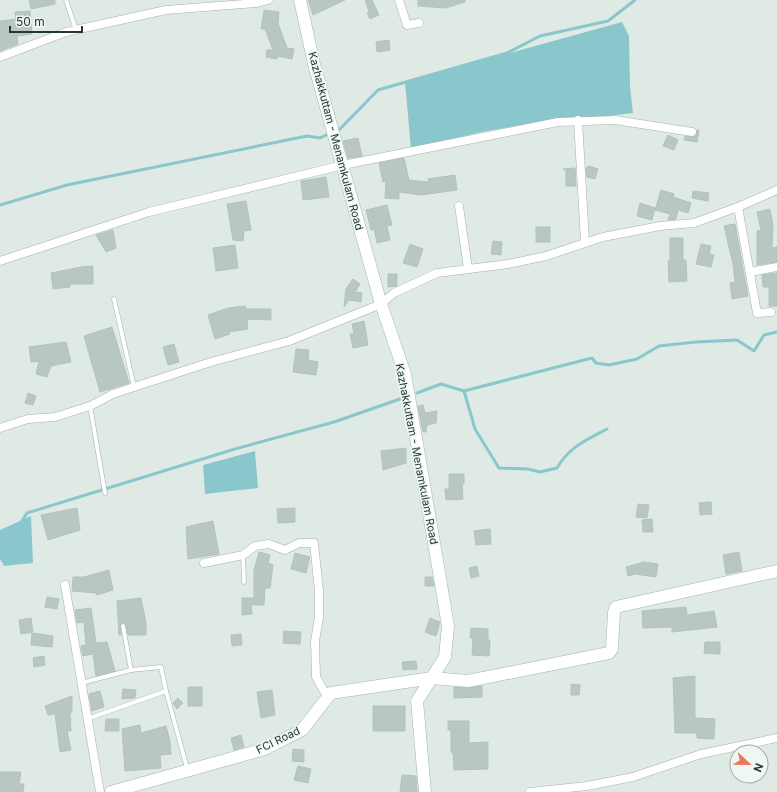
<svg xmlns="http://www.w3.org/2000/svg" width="777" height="792" font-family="Inter,sans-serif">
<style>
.water{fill:#8ac7cd}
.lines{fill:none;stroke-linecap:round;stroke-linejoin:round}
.stream{stroke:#8ac7cd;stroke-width:3}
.building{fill:#b8c7c1;stroke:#b3c3bb}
.lane-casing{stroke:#a3b1ab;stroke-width:5}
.street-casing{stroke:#a3b1ab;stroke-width:9}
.secondary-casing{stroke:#a0b5ac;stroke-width:13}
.lane{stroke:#fff;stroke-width:4}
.street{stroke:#fff;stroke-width:8}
.secondary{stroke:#fff;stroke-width:12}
.labels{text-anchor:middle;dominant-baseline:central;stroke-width:3;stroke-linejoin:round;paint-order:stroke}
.street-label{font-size:11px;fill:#223931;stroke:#f0f7f3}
</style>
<rect width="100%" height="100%" fill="#e0eae5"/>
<g class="water">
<polygon points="622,22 629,36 630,86 633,113 601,117 561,118 481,132 411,149 405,82"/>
<polygon points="255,451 258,488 205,494 203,465"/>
<polygon points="31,516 33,563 4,566 0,559 0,530"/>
</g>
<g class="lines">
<g class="stream">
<polyline points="339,130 378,90 507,53 540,36 608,21 635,0"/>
<polyline points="0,205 67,185 307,136 320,138 326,135"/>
<polyline points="417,393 441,384 464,391"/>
<path d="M607,429C586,440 569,447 557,468L540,472L528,469L499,468L475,429L464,391L592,358L596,363L609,365L637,359L659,346L696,342L737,340L754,351L764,335L777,332"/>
<polyline points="22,521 27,513 235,449 334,422 400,399"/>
</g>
</g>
<g class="building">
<polygon points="29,0 55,0 55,4 31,9"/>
<polygon points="308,0 345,0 313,15"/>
<polygon points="365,0 372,0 379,15 370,19 367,13 369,12"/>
<polygon points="418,0 465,0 465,2 446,8 418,6"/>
<polygon points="264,10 279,12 278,23 287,48 294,49 292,59 278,56 277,59 266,57 267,50 273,50 265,29 261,29"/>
<polygon points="30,11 32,34 17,36 18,44 0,51 0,21 16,19 15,12"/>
<polygon points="389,40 390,50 377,52 376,42"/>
<polygon points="697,130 699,130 697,142 684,140 685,136 692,137 696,136"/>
<polygon points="668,135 678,140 674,150 663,146"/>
<polygon points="358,138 362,156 348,158 343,141"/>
<polygon points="404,158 409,180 429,182 428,179 455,175 457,190 421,195 399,192 399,199 385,198 386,181 383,182 379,163"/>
<polygon points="589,166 598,169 595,179 587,177 586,168"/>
<polygon points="575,168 576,186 566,186 566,171 563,169"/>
<polygon points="326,177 329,197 303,200 301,181"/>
<polygon points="661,190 674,194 673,197 691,203 688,213 678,210 676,219 668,220 670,214 655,210"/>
<polygon points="693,191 709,193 708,201 692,198"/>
<polygon points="246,201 251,230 244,231 243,241 233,240 227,204"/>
<polygon points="640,203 655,208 652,220 637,216"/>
<polygon points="387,205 392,225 387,226 390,240 377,243 374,229 371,230 366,210"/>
<polygon points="770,209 773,226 772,248 777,247 777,262 757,265 757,231 761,230 757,212"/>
<polygon points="735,224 748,296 732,299 730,283 735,282 733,264 724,226"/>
<rect x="536" y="227" width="14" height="15"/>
<polygon points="113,230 116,248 106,252 96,235"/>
<polygon points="670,238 683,238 683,260 686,260 687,281 669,282 668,261 670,261"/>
<polygon points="493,241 502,242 501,255 491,254"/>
<polygon points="410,244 423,249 417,267 403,263"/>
<polygon points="701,244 711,246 709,254 714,255 711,267 696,264"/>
<polygon points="235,245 238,268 216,271 213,248"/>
<polygon points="93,266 93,284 70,284 70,287 53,289 51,273 81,267"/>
<polygon points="777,273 777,306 769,306 769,287 763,287 762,275"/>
<polygon points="388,274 397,274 397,286 388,287"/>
<polygon points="353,279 360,284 355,292 362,293 361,302 349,300 344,307 346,289"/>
<polygon points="245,306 246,309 271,309 271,320 247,319 248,329 229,332 230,334 215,339 208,315 228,308"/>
<polygon points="364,321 368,345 353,348 350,334 354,334 352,324"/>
<polygon points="112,327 129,383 100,392 84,336"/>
<polygon points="66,342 71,362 51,366 47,377 36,374 39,361 31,362 29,347"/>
<polygon points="174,344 179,362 168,365 163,347"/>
<polygon points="296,349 309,350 308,360 318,362 316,375 293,372"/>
<polygon points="28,393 36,396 33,405 25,403"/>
<polygon points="423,405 425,413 437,411 436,423 427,425 426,432 423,432 418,406"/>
<polygon points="406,448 406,463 383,470 381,451"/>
<polygon points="449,474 464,474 464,484 462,484 463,499 446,500 445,489 449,489"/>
<polygon points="711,502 712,514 700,515 699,503"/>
<polygon points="638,504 649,505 647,518 636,517"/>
<polygon points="77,508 80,530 48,540 41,515"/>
<polygon points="295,508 295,522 278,523 277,509"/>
<polygon points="652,519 653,532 643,532 642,520"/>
<polygon points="213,521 219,554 188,559 186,527"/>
<polygon points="490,529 491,544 476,545 474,531"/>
<polygon points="259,552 270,555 268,563 273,565 270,588 265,588 264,605 251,605 252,614 242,615 242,598 254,598 254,570"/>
<polygon points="739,552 742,571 726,574 723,555"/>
<polygon points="295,553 310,557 306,573 291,569"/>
<polygon points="644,562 658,564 656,577 635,574 628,576 626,567"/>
<polygon points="477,566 479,576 471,578 469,568"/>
<polygon points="109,570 113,590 97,595 96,593 72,591 73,577 84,577"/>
<polygon points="425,577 432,577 434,586 425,586"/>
<polygon points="47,597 59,599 57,609 45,607"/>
<polygon points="141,598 146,623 146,635 128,635 126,625 123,623 120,625 121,635 119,635 117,601"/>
<polygon points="686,607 687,615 714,611 717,627 672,632 672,627 643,628 642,611"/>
<polygon points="91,608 96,643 107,642 115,671 96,676 93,654 83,656 81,646 86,645 84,622 77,623 75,610"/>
<polygon points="31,618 33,632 21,634 19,620"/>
<polygon points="430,618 440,622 436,636 425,632"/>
<polygon points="471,628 488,629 488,640 490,640 489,656 472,655 473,638 470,638"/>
<polygon points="284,631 301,632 300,644 283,643"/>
<polygon points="32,633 53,636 52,647 31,645"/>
<polygon points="241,634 242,645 232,646 231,635"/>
<polygon points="705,642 720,642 720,654 704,653"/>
<polygon points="44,656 45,665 34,667 33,658"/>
<polygon points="416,661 417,669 403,670 402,662"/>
<polygon points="695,676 695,718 715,719 714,739 697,738 697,733 675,733 673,678"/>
<polygon points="571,684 580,685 579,695 571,695"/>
<polygon points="482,686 482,697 454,698 454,687 468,688"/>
<rect x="188" y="687" width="14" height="19"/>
<polygon points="123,689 136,690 135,698 122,699"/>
<polygon points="272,690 275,715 261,718 257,692"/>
<polygon points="100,691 104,707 92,711 89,694"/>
<polygon points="72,696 72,712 70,713 71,731 67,731 71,750 60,752 55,714 48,715 45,706"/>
<polygon points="178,698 183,703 177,709 173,703"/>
<rect x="373" y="706" width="32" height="25"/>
<polygon points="106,719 119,719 119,731 105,731"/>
<polygon points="448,721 469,721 469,743 488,742 488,769 454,770 453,753 451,752 451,730 448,730"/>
<polygon points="140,725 141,733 166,726 170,741 171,754 160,755 161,768 125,771 122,729"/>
<polygon points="241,735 244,747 234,750 231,738"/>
<polygon points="293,749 304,750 304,762 292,761"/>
<polygon points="298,766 311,769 308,783 294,780"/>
<polygon points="0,772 21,772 19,784 24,784 23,792 0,792"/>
<polygon points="402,775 416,776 417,792 400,792"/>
</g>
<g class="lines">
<defs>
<g id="lane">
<polyline points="66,0 76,30"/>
<polyline points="114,299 134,387"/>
<polyline points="90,406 105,493"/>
<polyline points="243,555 244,582"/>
<polyline points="123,626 131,670"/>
<polyline points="81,683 131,670 161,667 166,691 187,768"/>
<polyline points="87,719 166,691"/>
</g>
<g id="street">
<polyline points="399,0 407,25 419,23"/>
<polyline points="0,57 66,32 166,10 257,3 268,0"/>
<polyline points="578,120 585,242"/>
<polyline points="459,206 468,269"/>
<polyline points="738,207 757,313 771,312"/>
<polyline points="0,261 149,212 343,165 558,122 615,120 692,132"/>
<polyline points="750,272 777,267"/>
<polyline points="0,428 28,419 55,417 90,406 113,394 134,387 211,362 289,341 381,304 394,293 437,273 508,264 546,256 603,237 660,226 694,223 738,207 777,190"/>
<polyline points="204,563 243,555 255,546 269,544 285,550 299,543 314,543 319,591 319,617 315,641 316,677 328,698"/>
<polyline points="65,585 100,792"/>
<polyline points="530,792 587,786 633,777 701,754 777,738"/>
</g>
<g id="secondary">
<polyline points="300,0 314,64 381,304 405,374 439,572 448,626 445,657 417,701 425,792"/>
<polyline points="111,792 265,749 302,730 331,693 432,678 468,681 609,653 612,649 614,612 616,607 777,571"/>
</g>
</defs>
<use href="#lane" class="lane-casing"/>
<use href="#street" class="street-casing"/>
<use href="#secondary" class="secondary-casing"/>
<use href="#lane" class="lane"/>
<use href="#street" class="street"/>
<use href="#secondary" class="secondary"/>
</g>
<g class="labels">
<g class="street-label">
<text transform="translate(336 141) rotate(75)">Kazhakkuttam - Menamkulam Road</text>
<text transform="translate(417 454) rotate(79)">Kazhakkuttam - Menamkulam Road</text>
<text transform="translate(278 740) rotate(-26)">FCI Road</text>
</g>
</g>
<g transform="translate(749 764) rotate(112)"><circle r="19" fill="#f0f7f3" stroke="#9eaba5"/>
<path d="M0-3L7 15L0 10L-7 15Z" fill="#ea775d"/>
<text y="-6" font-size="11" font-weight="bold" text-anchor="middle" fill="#223931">N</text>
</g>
<path d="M10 26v6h72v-6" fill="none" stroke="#223931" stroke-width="2"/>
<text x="16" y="26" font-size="12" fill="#223931" stroke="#f0f7f3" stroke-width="3" paint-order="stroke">50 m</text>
</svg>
